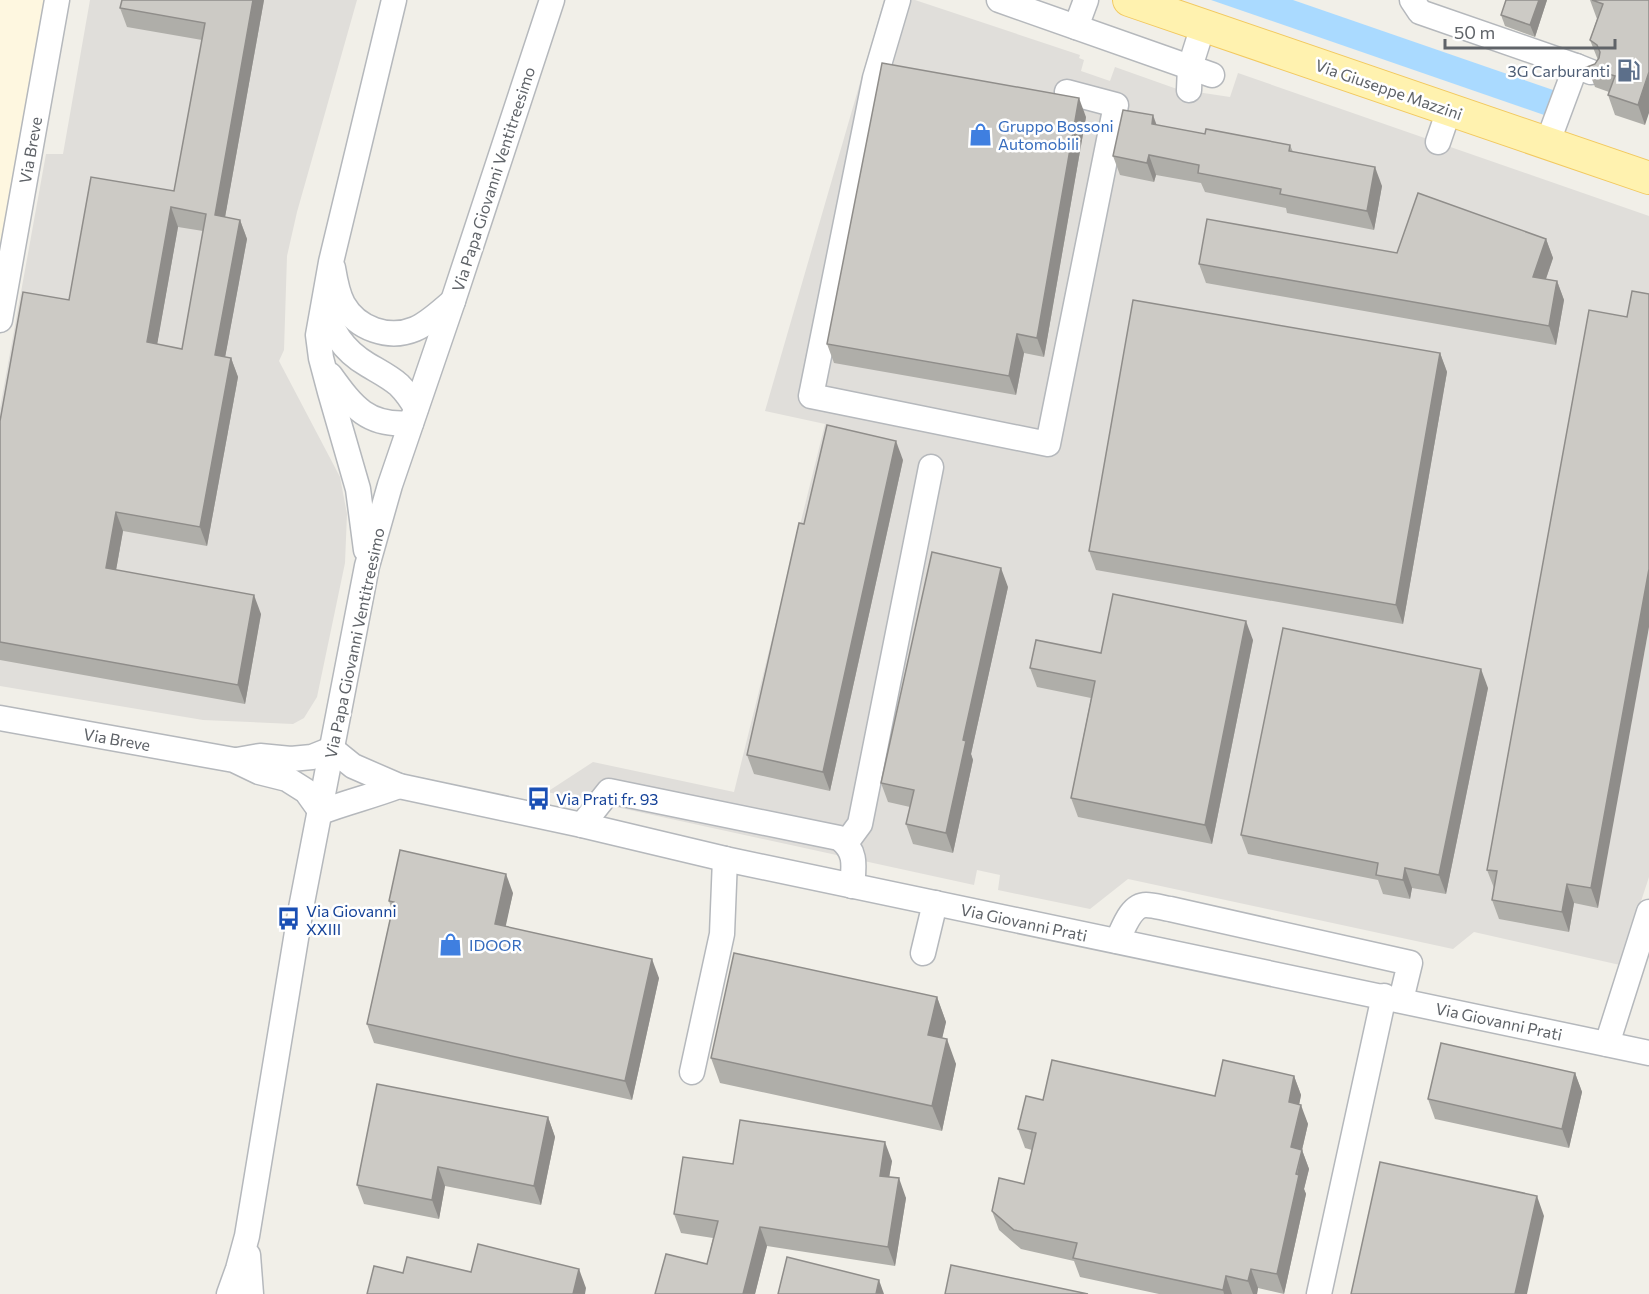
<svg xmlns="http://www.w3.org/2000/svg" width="1649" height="1294" font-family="Commissioner,sans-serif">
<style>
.commercial{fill:#fef7e0}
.industrial{fill:#e0deda}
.water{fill:#aadaff}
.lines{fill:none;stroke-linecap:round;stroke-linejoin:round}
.minor-casing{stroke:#b5b8bc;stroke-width:27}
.major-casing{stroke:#f2c960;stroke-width:34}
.minor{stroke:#fff;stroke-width:24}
.major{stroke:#fff2af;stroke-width:32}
.wall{fill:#afaea9;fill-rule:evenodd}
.shaded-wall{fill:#8f8d8a}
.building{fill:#cccac5;stroke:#8f8d8a;stroke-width:1.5;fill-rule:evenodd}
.labels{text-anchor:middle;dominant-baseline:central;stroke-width:5;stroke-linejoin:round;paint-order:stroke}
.service-label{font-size:16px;fill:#4e5e75;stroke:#fff;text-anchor:end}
.street-label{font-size:16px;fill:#5f6368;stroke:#fff}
.shop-label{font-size:16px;fill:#366cbe;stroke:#fff;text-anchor:start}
.transit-label{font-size:16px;fill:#164399;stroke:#fff;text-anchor:start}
</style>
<rect width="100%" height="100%" fill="#f1efe8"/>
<polygon class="commercial" points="0,0 46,0 0,257"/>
<g class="industrial">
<polygon points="90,0 357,0 297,212 287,256 284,350 279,361 340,477 347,514 345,563 317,697 304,718 293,724 203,720 0,686 0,408 46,154 63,154"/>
<polygon points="884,0 915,0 1080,55 1079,58 1084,60 1081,71 1110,81 1115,67 1177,89 1230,97 1238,73 1649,216 1649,877 1620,965 1474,932 1453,949 1128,879 1090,909 998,890 1000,875 977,870 974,885 547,792 593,762 734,792 825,424 765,411"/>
</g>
<polygon class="water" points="1211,0 1293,0 1556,91 1547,116"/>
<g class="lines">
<defs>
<g id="minor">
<polyline points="898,0 875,78 811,396 1048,444 1116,105 1067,92"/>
<polyline points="999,0 1212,75"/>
<polyline points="1412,0 1420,12 1576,66"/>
<polyline points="1076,27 1086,0"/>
<polyline points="1189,90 1190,67 1203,26"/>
<polyline points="1438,142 1449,110"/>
<polyline points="1547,144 1576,66 1591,72"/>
<path d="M333,268C335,280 337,293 343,304C357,329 389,340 415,329C429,323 441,311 453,301"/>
<path d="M325,302C329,330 344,351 368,365C378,371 390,377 399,385C406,392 411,399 416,408"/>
<polyline points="0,320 57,0"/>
<path d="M330,375C353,407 368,427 411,423"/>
<polyline points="366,550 358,489 330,392 321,358 318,335 331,262 394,0"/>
<polyline points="0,718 234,760 259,772 287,779 306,791 321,812"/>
<polyline points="332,749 353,766 399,786 582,825 725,859 1649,1053"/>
<polyline points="237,760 260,756 291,759 312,757 332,749"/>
<path d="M321,812C347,802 373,796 399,786"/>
<path d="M582,825L609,791L839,838C857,851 854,866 852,886"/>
<polyline points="846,843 860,824 931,467"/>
<path d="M1117,941C1123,930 1130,905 1146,905C1154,905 1163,908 1170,909L1410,963L1401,1000"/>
<polyline points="923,953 935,903"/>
<polyline points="1607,1044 1649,912"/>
<polyline points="692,1072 722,934 725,859"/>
<polyline points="248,1255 251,1294"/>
<polyline points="229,1294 238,1269 247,1236 301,908 367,566 390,485 453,301 552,0"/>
<polyline points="1319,1294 1384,996"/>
</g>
<polyline id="major" points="1129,0 1649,178"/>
</defs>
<use href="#minor" class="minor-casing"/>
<use href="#major" class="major-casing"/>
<use href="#minor" class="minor"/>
<use href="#major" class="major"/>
</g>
<g class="wall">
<path d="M264,0L225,217L240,220L247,239L225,357L231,358L238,377L207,546L123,531L116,570L261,614L245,704L0,660V421L69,300L174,191L202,40L127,27L120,8ZM178,227L203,231L182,349L157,344Z"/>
<polygon points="1547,0 1535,37 1505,26 1501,15"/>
<polygon points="1590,0 1649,0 1645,125 1615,115 1608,95 1609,92 1595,87 1587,67 1595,64 1598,60 1590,40 1597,19"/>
<polygon points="1086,117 1044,357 1024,353 1016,395 834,363 827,344"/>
<polygon points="1157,125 1205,134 1290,145 1293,152 1382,186 1374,230 1287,213 1286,208 1205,192 1201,183 1156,175 1154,182 1120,175 1113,156"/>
<polygon points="1546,239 1553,258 1546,279 1557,281 1564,300 1556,345 1206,283 1199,264 1397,253"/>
<polygon points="1589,310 1598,908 1574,903 1569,932 1499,919 1492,900 1494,888 1487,870"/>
<polygon points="1440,353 1447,372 1403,624 1096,570 1089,551"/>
<polygon points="903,460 830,791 754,774 747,755 804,524"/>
<polygon points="1008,587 971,754 973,760 953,853 913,844 906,824 910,807 888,802 881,783"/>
<polygon points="1253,640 1212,844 1078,817 1071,798 1091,698 1037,687 1030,668"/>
<polygon points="1488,688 1446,894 1412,888 1410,899 1383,894 1378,880 1248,854 1241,835"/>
<polygon points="513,893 505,926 659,978 632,1100 374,1043 367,1024 392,910 389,901"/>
<polygon points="937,997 946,1022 942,1038 956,1064 942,1131 720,1083 711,1058"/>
<polygon points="1575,1073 1582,1092 1569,1148 1435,1119 1428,1099"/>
<polygon points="1294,1076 1301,1095 1299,1104 1308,1124 1302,1150 1309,1169 1304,1189 1306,1194 1284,1294 1258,1288 1257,1294 1159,1294 1080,1277 1074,1261 1021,1249 999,1230 992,1211 1024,1184 1032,1150 1025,1148 1018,1129 1043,1100 1215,1096"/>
<polygon points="548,1117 555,1137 541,1205 445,1186 439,1219 364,1204 357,1185"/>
<polygon points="892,1161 889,1177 906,1198 895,1266 767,1246 755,1294 655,1294 707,1264 713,1238 681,1233 674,1214 733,1164"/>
</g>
<g class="shaded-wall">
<polygon points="253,0 264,0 222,234 215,215"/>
<polygon points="1539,0 1547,0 1535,37 1530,25"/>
<polygon points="1649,72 1649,113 1645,125 1638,105"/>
<polygon points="1079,98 1086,117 1044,357 1037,338"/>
<polygon points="1153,115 1160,134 1152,124"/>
<polygon points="1149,155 1156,175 1154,182 1147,163"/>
<polygon points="1375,167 1382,186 1374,230 1367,211"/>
<polygon points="171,207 178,227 154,362 147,342"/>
<polygon points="240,220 247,239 222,374 215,355"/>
<polygon points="1546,239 1553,258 1540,296 1533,277"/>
<polygon points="1557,281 1564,300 1556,345 1549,326"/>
<polygon points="1017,334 1024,353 1016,395 1009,376"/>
<polygon points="1440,353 1447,372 1403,624 1396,605"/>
<polygon points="231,358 238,377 207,546 200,527"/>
<polygon points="896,441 903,460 830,791 823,772"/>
<polygon points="116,512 123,531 113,587 106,568"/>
<polygon points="1001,568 1008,587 971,754 973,760 953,853 946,833 963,740"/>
<polygon points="1649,569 1649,627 1598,908 1591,888"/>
<polygon points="254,595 261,614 245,704 238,685"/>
<polygon points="1246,621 1253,640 1212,844 1205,825"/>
<polygon points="1481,669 1488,688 1446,894 1439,875"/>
<polygon points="1405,868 1412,888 1410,899 1403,880"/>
<polygon points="506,874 513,893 502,943 495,924"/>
<polygon points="1567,884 1574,903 1569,932 1562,912"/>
<polygon points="652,959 659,978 632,1100 625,1081"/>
<polygon points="937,997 946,1022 937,1060 928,1035"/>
<polygon points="947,1039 956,1064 942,1131 932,1106"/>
<polygon points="1575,1073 1582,1092 1569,1148 1562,1129"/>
<polygon points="1294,1076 1301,1095 1296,1121 1289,1102"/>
<polygon points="1301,1105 1308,1124 1298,1167 1291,1147"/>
<polygon points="548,1117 555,1137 541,1205 534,1186"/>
<polygon points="885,1142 892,1161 886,1195 880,1176"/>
<polygon points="1302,1150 1309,1169 1304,1189 1306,1194 1284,1294 1277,1274"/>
<polygon points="438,1167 445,1186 439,1219 432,1200"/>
<polygon points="899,1178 906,1198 895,1266 888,1247"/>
<polygon points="1537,1196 1544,1216 1527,1294 1515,1294"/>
<polygon points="760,1227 767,1246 755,1294 743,1294"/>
<polygon points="579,1269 586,1288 585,1294 573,1294"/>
<polygon points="1251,1269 1258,1288 1257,1294 1253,1294 1248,1281"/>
<polygon points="1226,1276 1232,1294 1224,1294 1223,1290"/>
<polygon points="879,1280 884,1294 876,1294"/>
</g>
<g class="building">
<path d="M122,0H253L215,215L240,220L215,355L231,358L200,527L116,512L106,568L254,595L238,685L0,642V421L23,292L69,300L91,177L174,191L205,23L120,8ZM171,207L206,214L182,349L147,342Z"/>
<polygon points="1506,0 1539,0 1530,25 1501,15"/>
<polygon points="1592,0 1649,0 1649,72 1638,105 1608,95 1615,76 1587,67 1595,64 1599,58 1600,52 1597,45 1590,40 1603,4"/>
<polygon points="882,63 1079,98 1037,338 1017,334 1009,376 827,344"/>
<polygon points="1123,110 1153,115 1152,124 1205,134 1206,129 1290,145 1289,151 1375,167 1367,211 1280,194 1281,189 1198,173 1199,165 1149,155 1147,163 1113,156"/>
<polygon points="1418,193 1546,239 1533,277 1557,281 1549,326 1199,264 1207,219 1397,253"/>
<polygon points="1632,291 1649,294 1649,569 1591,888 1567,884 1562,912 1492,900 1497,871 1487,870 1589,310 1627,317"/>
<polygon points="1133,300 1440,353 1396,605 1089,551"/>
<polygon points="827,425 896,441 823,772 747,755 799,523 804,524"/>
<polygon points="932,552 1001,568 963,740 966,741 946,833 906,824 914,790 881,783"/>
<polygon points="1113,594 1246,621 1205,825 1071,798 1095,681 1030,668 1036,640 1101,653"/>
<polygon points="1283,628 1481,669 1439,875 1405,868 1403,880 1376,875 1378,863 1241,835"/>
<polygon points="400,850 506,874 495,924 652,959 625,1081 367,1024 394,902 389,901"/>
<polygon points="734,953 937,997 928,1035 947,1039 932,1106 711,1058"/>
<polygon points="1441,1043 1575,1073 1562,1129 1428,1099"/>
<polygon points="1052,1060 1215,1096 1223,1060 1294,1076 1289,1102 1301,1105 1291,1147 1302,1150 1296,1174 1299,1175 1277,1274 1251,1269 1248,1281 1226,1276 1223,1290 1073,1258 1077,1243 1014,1230 992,1211 999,1178 1024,1184 1036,1133 1018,1129 1026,1096 1043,1100"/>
<polygon points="377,1084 548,1117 534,1186 438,1167 432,1200 357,1185"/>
<polygon points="740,1120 885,1142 880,1176 899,1178 888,1247 760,1227 743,1294 655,1294 666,1254 707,1264 718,1221 674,1214 683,1157 733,1164"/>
<polygon points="1380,1162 1537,1196 1515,1294 1351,1294"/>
<polygon points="478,1244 579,1269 573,1294 367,1294 374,1266 403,1273 407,1257 471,1272"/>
<polygon points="787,1257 879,1280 876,1294 778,1294"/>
<polygon points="951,1265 1088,1294 945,1294"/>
</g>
<defs>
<symbol id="fuel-bare" viewBox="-9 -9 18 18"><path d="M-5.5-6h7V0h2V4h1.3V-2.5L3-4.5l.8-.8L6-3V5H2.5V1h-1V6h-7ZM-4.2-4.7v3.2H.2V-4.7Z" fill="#5c6f8a" stroke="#fff" stroke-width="2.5" paint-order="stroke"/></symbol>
<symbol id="shop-bare" viewBox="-9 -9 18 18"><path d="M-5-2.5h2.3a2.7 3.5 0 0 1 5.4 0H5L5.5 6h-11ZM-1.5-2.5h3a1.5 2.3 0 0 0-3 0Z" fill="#3f7fe0" stroke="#fff" stroke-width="2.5" paint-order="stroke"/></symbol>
<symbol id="bus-bare" viewBox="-9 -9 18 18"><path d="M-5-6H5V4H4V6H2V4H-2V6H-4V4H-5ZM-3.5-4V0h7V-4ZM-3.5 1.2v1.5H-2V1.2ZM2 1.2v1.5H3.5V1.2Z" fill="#1a4fb4" stroke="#fff" stroke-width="2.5" paint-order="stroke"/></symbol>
</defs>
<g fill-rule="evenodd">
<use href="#fuel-bare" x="1612" y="54" width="33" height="33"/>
<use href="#shop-bare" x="964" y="118" width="33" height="33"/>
<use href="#bus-bare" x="522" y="782" width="33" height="33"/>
<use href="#bus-bare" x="272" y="902" width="33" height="33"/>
<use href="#shop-bare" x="434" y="928" width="33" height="33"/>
</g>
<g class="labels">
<g class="service-label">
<text x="1610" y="70">3G Carburanti</text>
</g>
<g class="street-label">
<text transform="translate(1389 89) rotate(19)">Via Giuseppe Mazzini</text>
<text transform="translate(30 150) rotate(-80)">Via Breve</text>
<text transform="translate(493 179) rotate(-72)">Via Papa Giovanni Ventitreesimo</text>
<text transform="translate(354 643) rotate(-78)">Via Papa Giovanni Ventitreesimo</text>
<text transform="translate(117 739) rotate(10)">Via Breve</text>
<text transform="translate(1024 922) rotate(12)">Via Giovanni Prati</text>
<text transform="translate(1499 1021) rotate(12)">Via Giovanni Prati</text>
</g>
<g class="shop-label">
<text x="998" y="125">Gruppo Bossoni<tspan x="998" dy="18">Automobili</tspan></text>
<text x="469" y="944">IDOOR</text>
</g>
<g class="transit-label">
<text x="556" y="798">Via Prati fr. 93</text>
<text x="306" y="910">Via Giovanni<tspan x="306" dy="18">XXIII</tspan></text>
</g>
</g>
<path d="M1445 39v9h170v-9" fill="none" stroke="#5f6368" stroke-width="3"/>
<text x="1454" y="39" font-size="18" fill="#5f6368" stroke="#ffffff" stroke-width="4.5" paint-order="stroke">50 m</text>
</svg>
